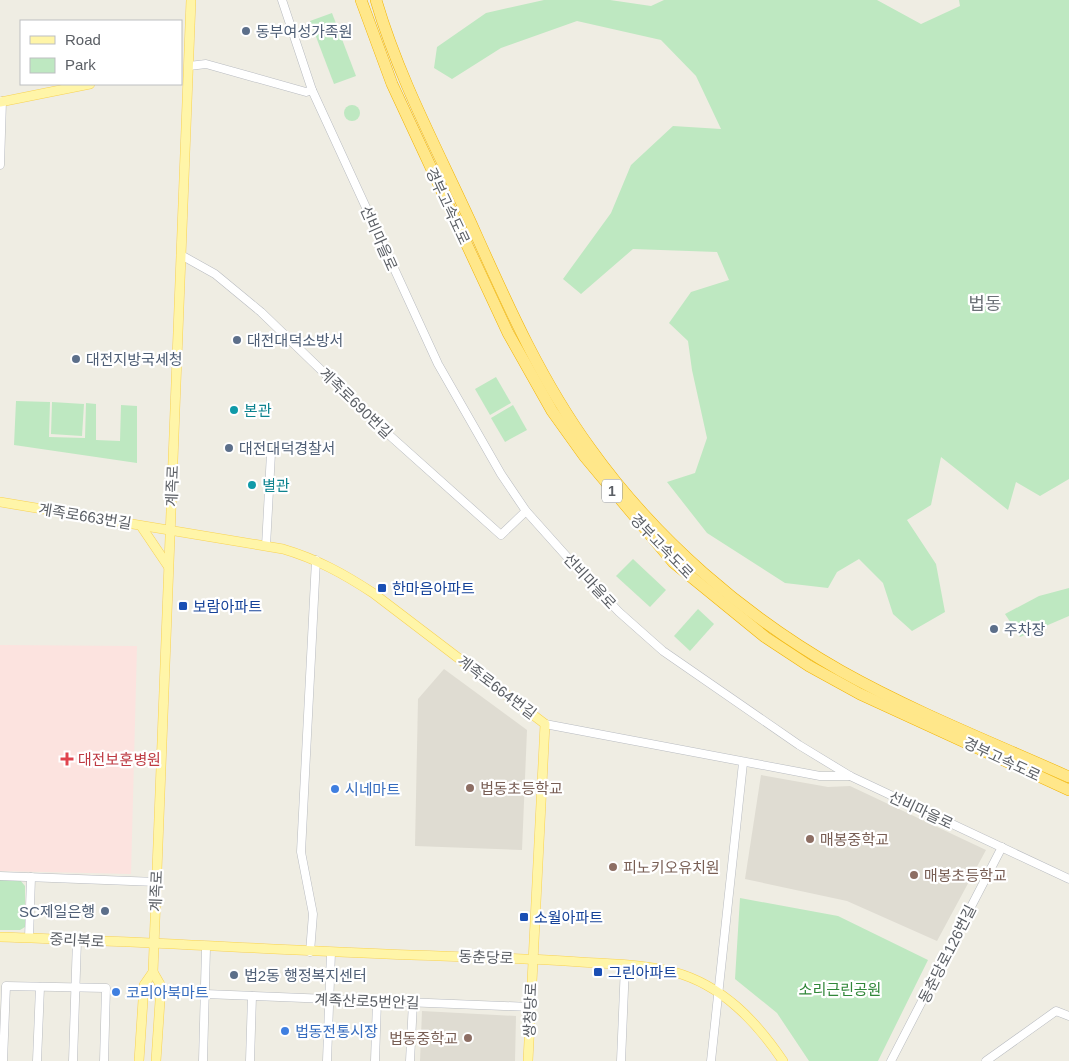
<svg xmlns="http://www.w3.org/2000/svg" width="1069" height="1061" font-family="Arial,'Noto Sans KR',sans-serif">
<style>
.education{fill:#dfdcd2}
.medical{fill:#fce3df}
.green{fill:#bee8c1}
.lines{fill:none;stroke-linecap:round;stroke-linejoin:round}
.minor-casing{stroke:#b8bbc0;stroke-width:9}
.major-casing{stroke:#f8d253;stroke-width:10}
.highway-casing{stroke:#f2b300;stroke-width:12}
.minor{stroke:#fff;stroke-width:8}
.major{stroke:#fff5a8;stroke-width:9}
.highway{stroke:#ffe78a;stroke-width:11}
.service-dot{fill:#5c6f8a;stroke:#fff;stroke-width:2}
.culture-dot{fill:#0f9aa8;stroke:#fff;stroke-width:2}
.transit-dot{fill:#1a4fb4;stroke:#fff;stroke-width:2}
.health-dot{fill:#e0444e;stroke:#fff;stroke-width:2}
.education-dot{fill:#8d6e63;stroke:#fff;stroke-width:2}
.shop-dot{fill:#3f7fe0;stroke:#fff;stroke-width:2}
.labels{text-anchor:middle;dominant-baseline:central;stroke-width:4.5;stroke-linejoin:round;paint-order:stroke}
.shield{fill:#fff;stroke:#8c8f93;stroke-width:1}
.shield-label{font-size:14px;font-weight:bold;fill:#5b5f65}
.service-label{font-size:15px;fill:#4e5e75;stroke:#fff;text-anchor:start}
.street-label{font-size:15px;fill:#5b5f65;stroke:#fff}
.culture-label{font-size:15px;fill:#0d838f;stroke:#fff;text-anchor:start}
.transit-label{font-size:15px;fill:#164399;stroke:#fff;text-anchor:start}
.health-label{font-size:15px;fill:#be3a42;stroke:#fff;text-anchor:start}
.education-label{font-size:15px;fill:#785e54;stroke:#fff;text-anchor:start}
.shop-label{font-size:15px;fill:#366cbe;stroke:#fff;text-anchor:start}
.park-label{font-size:15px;fill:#318739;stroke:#fff}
.quarter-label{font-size:18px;fill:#6c7177;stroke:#fff}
</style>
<rect width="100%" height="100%" fill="#efede3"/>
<g class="education">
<polygon points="444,669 527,730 522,850 415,846 418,699"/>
<polygon points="761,775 828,787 850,786 986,850 937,941 847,901 745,879"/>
<polygon points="422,1011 516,1016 515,1061 420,1061"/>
</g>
<polygon class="medical" points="0,645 137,646 131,874 0,871"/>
<g class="green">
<polygon points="544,0 610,0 651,6 664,0 877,0 921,24 960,6 959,0 1069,0 1069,479 1040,496 1016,482 1008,510 941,457 931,505 907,520 936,564 945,612 912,631 893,614 883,583 859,559 837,572 828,588 785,583 707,533 667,482 695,473 707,438 692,370 688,341 669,323 691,292 729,280 717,252 633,249 581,294 563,279 611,213 631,165 673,126 721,129 696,76 661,40 577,21 501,48 452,79 434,68 437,47 486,13"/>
<polygon points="332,13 356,76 334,84 310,21"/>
<circle cx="352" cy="113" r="8"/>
<polygon points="496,377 511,403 490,415 475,389"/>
<polygon points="16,401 50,402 49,437 85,438 86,403 96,404 96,440 120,441 121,405 137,406 137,463 14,445"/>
<polygon points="52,402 84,404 82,436 51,434"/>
<polygon points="513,405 527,430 505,442 491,418"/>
<polygon points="633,559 666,590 650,607 616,576"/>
<polygon points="1069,588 1069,616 1020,637 1005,614 1039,596"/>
<polygon points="698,609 714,624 690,651 674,636"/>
<polygon points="0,879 20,880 25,886 25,927 20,930 0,930"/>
<polygon points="740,898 838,916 928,960 878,1061 809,1061 777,1013 735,979"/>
</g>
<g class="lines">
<defs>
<g id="minor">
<polyline points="282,0 312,90 438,364 501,474 526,511 577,568 619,612 663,651 799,745 850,776 1069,879"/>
<polyline points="189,66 206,64 306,92 312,90"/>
<polyline points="0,165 2,101"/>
<polyline points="181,255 215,274 261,312 378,425 501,535 526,511"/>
<polyline points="266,546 271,453"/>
<polyline points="545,724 820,776 850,776"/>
<polyline points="0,876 157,882"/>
<polyline points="29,938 31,877"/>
<polyline points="310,952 313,914 301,852 316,560"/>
<polyline points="205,994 530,1007"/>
<polyline points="3,1061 6,986 106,988 104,1061"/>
<polyline points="37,1061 40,987"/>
<polyline points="73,1061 77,940"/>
<polyline points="203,1061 206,948"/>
<polyline points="250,1061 252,996"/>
<polyline points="327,1061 331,952"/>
<polyline points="375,1061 377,1001"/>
<polyline points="410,1061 413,1002"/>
<polyline points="621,1061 625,965"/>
<polyline points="711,1061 743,763"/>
<polyline points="891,1061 1002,847"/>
<polyline points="986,1061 1056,1011 1069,1016"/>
</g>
<g id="major">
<polyline points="0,102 90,84"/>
<path d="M0,502L283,549C317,559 344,574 373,593L545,724L528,1061"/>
<polyline points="141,526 168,566"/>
<path d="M0,937C137,941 274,950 411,955C467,957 524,958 580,962C611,964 643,964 674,972C722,985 756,1021 783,1061"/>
<polyline points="153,972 161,986 156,1061"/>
<polyline points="139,1061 144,985 153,972 191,0"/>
</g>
<g id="highway">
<polyline points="361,0 392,84 508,333 552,411 585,457 673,562 765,637 809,666 860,694 1069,790"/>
<path d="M376,0C398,76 437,149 470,221C505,299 539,378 590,448C655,539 744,616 841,671C914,712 993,743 1069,777"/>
</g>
</defs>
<use href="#minor" class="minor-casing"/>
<use href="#major" class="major-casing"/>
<use href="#highway" class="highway-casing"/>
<use href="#minor" class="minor"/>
<use href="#major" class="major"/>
<use href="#highway" class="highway"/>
</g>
<g class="service-dot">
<circle cx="246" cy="31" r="5"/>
<circle cx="237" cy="340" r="5"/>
<circle cx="76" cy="359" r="5"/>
<circle cx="229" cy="448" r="5"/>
<circle cx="994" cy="629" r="5"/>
<circle cx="105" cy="911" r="5"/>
<circle cx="234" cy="975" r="5"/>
</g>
<g class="culture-dot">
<circle cx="234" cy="410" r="5"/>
<circle cx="252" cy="485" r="5"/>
</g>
<g class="transit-dot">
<rect x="377" y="583" width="10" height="10" rx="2.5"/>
<rect x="178" y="601" width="10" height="10" rx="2.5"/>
<rect x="519" y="912" width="10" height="10" rx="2.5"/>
<rect x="593" y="967" width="10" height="10" rx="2.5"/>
</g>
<path class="health-dot" d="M64.5 751.5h5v5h5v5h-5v5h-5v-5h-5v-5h5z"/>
<g class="education-dot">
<circle cx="470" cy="788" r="5"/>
<circle cx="810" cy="839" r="5"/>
<circle cx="613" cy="867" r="5"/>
<circle cx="914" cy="875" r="5"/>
<circle cx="468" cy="1038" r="5"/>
</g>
<g class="shop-dot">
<circle cx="335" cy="789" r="5"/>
<circle cx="116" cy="992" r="5"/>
<circle cx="285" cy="1031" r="5"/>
</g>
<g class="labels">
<rect class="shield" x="602" y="479.5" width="20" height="23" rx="4"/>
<g class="shield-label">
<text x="612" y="491">1</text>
</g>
<g class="service-label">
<text x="256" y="31">동부여성가족원</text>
<text x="247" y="340">대전대덕소방서</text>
<text x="86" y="359">대전지방국세청</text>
<text x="239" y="448">대전대덕경찰서</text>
<text x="1004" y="629">주차장</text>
<text x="95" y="911" text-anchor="end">SC제일은행</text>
<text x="244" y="975">법2동 행정복지센터</text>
</g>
<g class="street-label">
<text transform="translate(448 206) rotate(65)">경부고속도로</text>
<text transform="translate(379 238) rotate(66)">선비마을로</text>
<text transform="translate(356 403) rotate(44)">계족로690번길</text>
<text transform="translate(172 486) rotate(-88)">계족로</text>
<text transform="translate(85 516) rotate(9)">계족로663번길</text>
<text transform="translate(662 546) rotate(46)">경부고속도로</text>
<text transform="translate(590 581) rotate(47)">선비마을로</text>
<text transform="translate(497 687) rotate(37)">계족로664번길</text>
<text transform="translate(1002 759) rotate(25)">경부고속도로</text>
<text transform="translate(921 810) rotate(25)">선비마을로</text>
<text transform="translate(156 891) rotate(-88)">계족로</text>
<text transform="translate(77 940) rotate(3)">중리북로</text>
<text transform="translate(947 954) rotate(-63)">동춘당로126번길</text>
<text transform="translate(486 957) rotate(2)">동춘당로</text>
<text transform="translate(367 1001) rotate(2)">계족산로5번안길</text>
<text transform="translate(530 1010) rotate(-88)">쌍청당로</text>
</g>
<g class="culture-label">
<text x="244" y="410">본관</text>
<text x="262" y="485">별관</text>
</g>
<g class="transit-label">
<text x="392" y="588">한마음아파트</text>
<text x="193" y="606">보람아파트</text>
<text x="534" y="917">소월아파트</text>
<text x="608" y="972">그린아파트</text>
</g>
<g class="health-label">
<text x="78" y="759">대전보훈병원</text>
</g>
<g class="education-label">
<text x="480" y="788">법동초등학교</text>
<text x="820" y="839">매봉중학교</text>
<text x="623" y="867">피노키오유치원</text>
<text x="924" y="875">매봉초등학교</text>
<text x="458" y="1038" text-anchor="end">법동중학교</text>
</g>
<g class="shop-label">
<text x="345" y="789">시네마트</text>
<text x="126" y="992">코리아북마트</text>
<text x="295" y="1031">법동전통시장</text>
</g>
<g class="park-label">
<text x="840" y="989">소리근린공원</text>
</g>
<g class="quarter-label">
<text x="985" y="304">법동</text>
</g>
</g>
<rect x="20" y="20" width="162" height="65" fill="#ffffff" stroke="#bdbfc1"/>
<rect x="30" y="36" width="25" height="8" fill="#fff5a8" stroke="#bdbfc1"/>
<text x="65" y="45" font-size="15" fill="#5b5f65">Road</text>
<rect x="30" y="58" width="25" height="15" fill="#bee8c1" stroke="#bdbfc1"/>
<text x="65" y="70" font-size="15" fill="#5b5f65">Park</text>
</svg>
